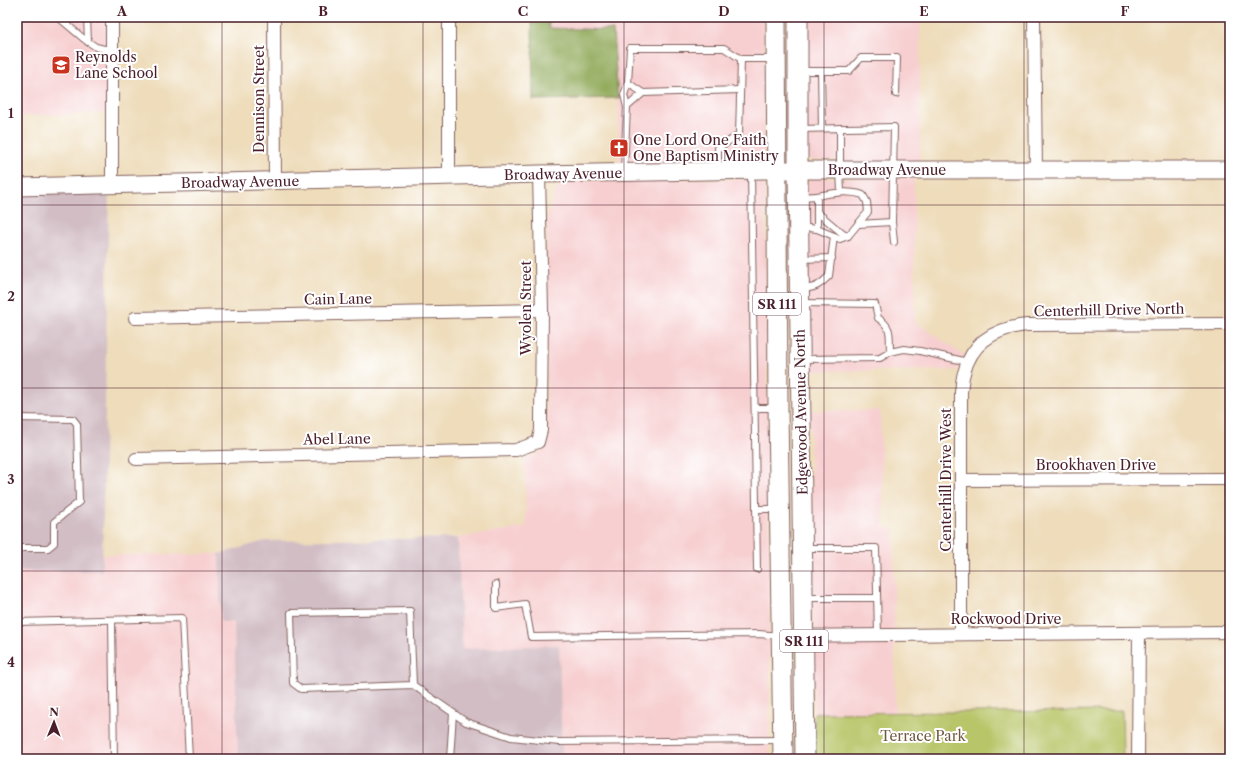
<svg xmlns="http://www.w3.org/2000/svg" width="1247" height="776" font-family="'Libre Caslon Text',serif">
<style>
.built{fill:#f7cfd0}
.industrial{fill:#d2bdc5}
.green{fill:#b8c567;stroke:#817249}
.forest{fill:#92aa5c;stroke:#6e6444}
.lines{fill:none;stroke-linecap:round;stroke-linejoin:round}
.lane-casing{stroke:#83615d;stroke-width:8}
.street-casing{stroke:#83615d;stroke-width:14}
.secondary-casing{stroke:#83615d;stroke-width:19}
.primary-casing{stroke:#83615d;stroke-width:21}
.lane{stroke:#fff;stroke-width:6}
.street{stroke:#fff;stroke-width:12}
.secondary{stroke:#fff;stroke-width:17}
.primary{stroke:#fff;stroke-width:19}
.grid{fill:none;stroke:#4a1f2b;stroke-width:1;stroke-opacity:0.55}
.labels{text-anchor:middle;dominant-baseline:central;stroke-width:4;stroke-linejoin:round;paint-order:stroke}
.shield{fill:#fff;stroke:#80626b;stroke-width:1}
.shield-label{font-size:13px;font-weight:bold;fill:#4a1f2b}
.poi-label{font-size:14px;fill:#4a1f2b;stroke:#fff;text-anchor:start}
.street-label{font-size:14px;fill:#4a1f2b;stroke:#fff}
.park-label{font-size:14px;fill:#705940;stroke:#fff}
.neatline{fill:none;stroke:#4a1f2b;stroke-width:1.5}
.grid-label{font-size:13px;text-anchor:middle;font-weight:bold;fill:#4a1f2b}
</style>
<rect width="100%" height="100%" fill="#fff"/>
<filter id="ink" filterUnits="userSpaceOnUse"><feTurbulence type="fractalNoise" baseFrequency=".025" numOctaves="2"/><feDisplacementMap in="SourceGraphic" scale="8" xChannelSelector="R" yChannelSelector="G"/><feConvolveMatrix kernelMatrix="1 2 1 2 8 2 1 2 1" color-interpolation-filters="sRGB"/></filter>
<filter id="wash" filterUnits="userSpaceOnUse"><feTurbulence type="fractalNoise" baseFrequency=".012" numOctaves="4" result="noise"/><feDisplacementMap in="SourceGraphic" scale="16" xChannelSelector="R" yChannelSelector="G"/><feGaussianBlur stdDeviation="0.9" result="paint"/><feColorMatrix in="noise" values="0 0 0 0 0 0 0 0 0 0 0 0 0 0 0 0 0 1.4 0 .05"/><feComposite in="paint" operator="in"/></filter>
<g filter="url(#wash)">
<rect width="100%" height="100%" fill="#eedcba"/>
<g class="built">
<polygon points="17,17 106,17 106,113 17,116"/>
<polygon points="549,17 764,17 764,155 758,161 751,163 619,168 618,98 613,30 549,28"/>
<polygon points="806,17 920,17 920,165 856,164 828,160 812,161 808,157 806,152"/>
<polygon points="914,177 915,322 965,356 958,370 809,371 806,186 808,182 812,178"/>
<polygon points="757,179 763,182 765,188 770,641 769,759 562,759 559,645 462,650 458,538 526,527 525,456 537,455 544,445 547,427 547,219 557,188 567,181 577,180"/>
<polygon points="880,410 884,528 894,528 895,712 814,713 810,411"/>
<polygon points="219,554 221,622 234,621 238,759 17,759 17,571 102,571 103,555"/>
</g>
<g class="industrial">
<polygon points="109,191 102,571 17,571 17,193"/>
<polygon points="458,538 462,649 559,645 562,759 238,759 234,621 221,622 219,554 265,541"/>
</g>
<polygon class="green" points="1122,711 1123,759 815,759 814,713"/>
<polygon class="forest" points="532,17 549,17 549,28 613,30 618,98 533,100"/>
</g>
<g filter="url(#ink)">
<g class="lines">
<defs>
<g id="lane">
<polyline points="58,17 84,39 96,47 113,51"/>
<polyline points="87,17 88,42"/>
<polyline points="799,71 849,71 861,58 897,58 896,94"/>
<polyline points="821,71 822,128"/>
<polyline points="628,83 643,93 740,90"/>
<polyline points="627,107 643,93"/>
<polyline points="840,128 840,170 841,192"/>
<polyline points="799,129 894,127 892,222 858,224"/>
<polyline points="718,169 718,148 739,135 741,59 775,59"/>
<polyline points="624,172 627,107 624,95 628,83 630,48 724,48 741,59"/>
<polyline points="751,172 757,569"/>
<path d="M817,196C832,193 848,190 863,195L867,202L868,212L848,236L840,239L834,236"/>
<polyline points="800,197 817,196 817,229"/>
<polyline points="817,212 843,234 848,236"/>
<polyline points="892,222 894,242"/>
<path d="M800,227L817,229L834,236L829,276C819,286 815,288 801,289"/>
<polyline points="800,259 832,258"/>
<path d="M802,303L875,304L878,318C893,328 889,335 890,352L880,358L802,359"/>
<polyline points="753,304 775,304"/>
<polyline points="890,352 904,349 920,351 968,362"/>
<polyline points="755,408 775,408"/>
<polyline points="17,418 73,419 77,424 79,502 54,522 54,543 48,548 17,548"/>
<polyline points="756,509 777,509"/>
<polyline points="804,548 876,548 878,635"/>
<polyline points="496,584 496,608 525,604 531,637 759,634 780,636"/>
<polyline points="805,598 877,598"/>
<polyline points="112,620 114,759"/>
<polyline points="17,622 182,618 189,759"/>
<polyline points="413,685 410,611 291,613 293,683 301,689 413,685 466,722 511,737 559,742 781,740"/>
<polyline points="450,759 453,713"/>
</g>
<g id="street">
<polyline points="274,17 275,181"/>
<polyline points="449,17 449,177"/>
<polyline points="1034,17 1036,169"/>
<polyline points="112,185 112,17"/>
<polyline points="135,318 542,310"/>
<polyline points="136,459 516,450 538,442 541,430 541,420 542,310 539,174"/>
<polyline points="962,480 1230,479"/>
<path d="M961,634V392C962,386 962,379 964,373C972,341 996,328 1027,325L1230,324"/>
<polyline points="781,636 1230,632"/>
<polyline points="1138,759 1139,633"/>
</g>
<polyline id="secondary" points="17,187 539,174 762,170 1230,170"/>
<g id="primary">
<polyline points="776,17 778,408 783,759"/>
<polyline points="798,17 798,170 805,759"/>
</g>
</defs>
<use href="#lane" class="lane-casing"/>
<use href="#street" class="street-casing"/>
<use href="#secondary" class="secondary-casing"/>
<use href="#primary" class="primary-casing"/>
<use href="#lane" class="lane"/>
<use href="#street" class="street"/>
<use href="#secondary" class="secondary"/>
<use href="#primary" class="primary"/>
</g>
</g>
<path class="grid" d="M222,17V759M423,17V759M624,17V759M824,17V759M1024,17V759M17,205H1230M17,388H1230M17,571H1230"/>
<defs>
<symbol id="school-square" viewBox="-11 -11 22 22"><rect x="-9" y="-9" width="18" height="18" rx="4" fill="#c8321e" stroke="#fff"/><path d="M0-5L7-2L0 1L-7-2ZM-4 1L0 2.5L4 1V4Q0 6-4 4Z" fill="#fff"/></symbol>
<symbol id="church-square" viewBox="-11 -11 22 22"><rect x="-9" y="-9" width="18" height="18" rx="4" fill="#c8321e" stroke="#fff"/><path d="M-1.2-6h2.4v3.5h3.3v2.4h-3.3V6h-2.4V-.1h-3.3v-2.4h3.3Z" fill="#fff"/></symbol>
</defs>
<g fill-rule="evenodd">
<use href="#school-square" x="50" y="54" width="22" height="22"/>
<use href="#church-square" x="608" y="137" width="22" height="22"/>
</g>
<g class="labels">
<g class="shield">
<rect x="753" y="293" width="48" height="22" rx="3"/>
<rect x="780" y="630" width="48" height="22" rx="3"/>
</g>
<g class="shield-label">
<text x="777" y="304">SR 111</text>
<text x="804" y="641">SR 111</text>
</g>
<g class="poi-label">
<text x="75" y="57">Reynolds<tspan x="75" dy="16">Lane School</tspan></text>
<text x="633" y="140">One Lord One Faith<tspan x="633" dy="16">One Baptism Ministry</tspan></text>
</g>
<g class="street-label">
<text transform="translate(259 99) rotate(-90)">Dennison Street</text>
<text x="887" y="170">Broadway Avenue</text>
<text transform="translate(563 174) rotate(-1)">Broadway Avenue</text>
<text transform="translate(240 182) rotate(-1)">Broadway Avenue</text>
<text transform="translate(338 299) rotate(-1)">Cain Lane</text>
<text transform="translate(526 308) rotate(-90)">Wyolen Street</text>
<text transform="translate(1109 310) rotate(-1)">Centerhill Drive North</text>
<text transform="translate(801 412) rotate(-91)">Edgewood Avenue North</text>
<text transform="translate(337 439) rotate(-1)">Abel Lane</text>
<text x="1096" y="465">Brookhaven Drive</text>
<text transform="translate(946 480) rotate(-90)">Centerhill Drive West</text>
<text x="1006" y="619">Rockwood Drive</text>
</g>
<g class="park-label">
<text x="923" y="736">Terrace Park</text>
</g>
</g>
<rect width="1247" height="776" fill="none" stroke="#fff" stroke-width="44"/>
<g transform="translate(54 722) rotate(1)" stroke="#ffffff" stroke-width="3" paint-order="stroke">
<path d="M0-3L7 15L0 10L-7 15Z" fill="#4a1f2b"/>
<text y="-6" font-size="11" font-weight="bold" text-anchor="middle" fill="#4a1f2b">N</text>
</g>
<rect x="22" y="22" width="1203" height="732" class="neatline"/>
<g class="grid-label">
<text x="122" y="16">A</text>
<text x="323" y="16">B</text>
<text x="523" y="16">C</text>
<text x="724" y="16">D</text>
<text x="924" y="16">E</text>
<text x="1125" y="16">F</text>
<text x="11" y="118">1</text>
<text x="11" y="301">2</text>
<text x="11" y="484">3</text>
<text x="11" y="667">4</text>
</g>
</svg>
